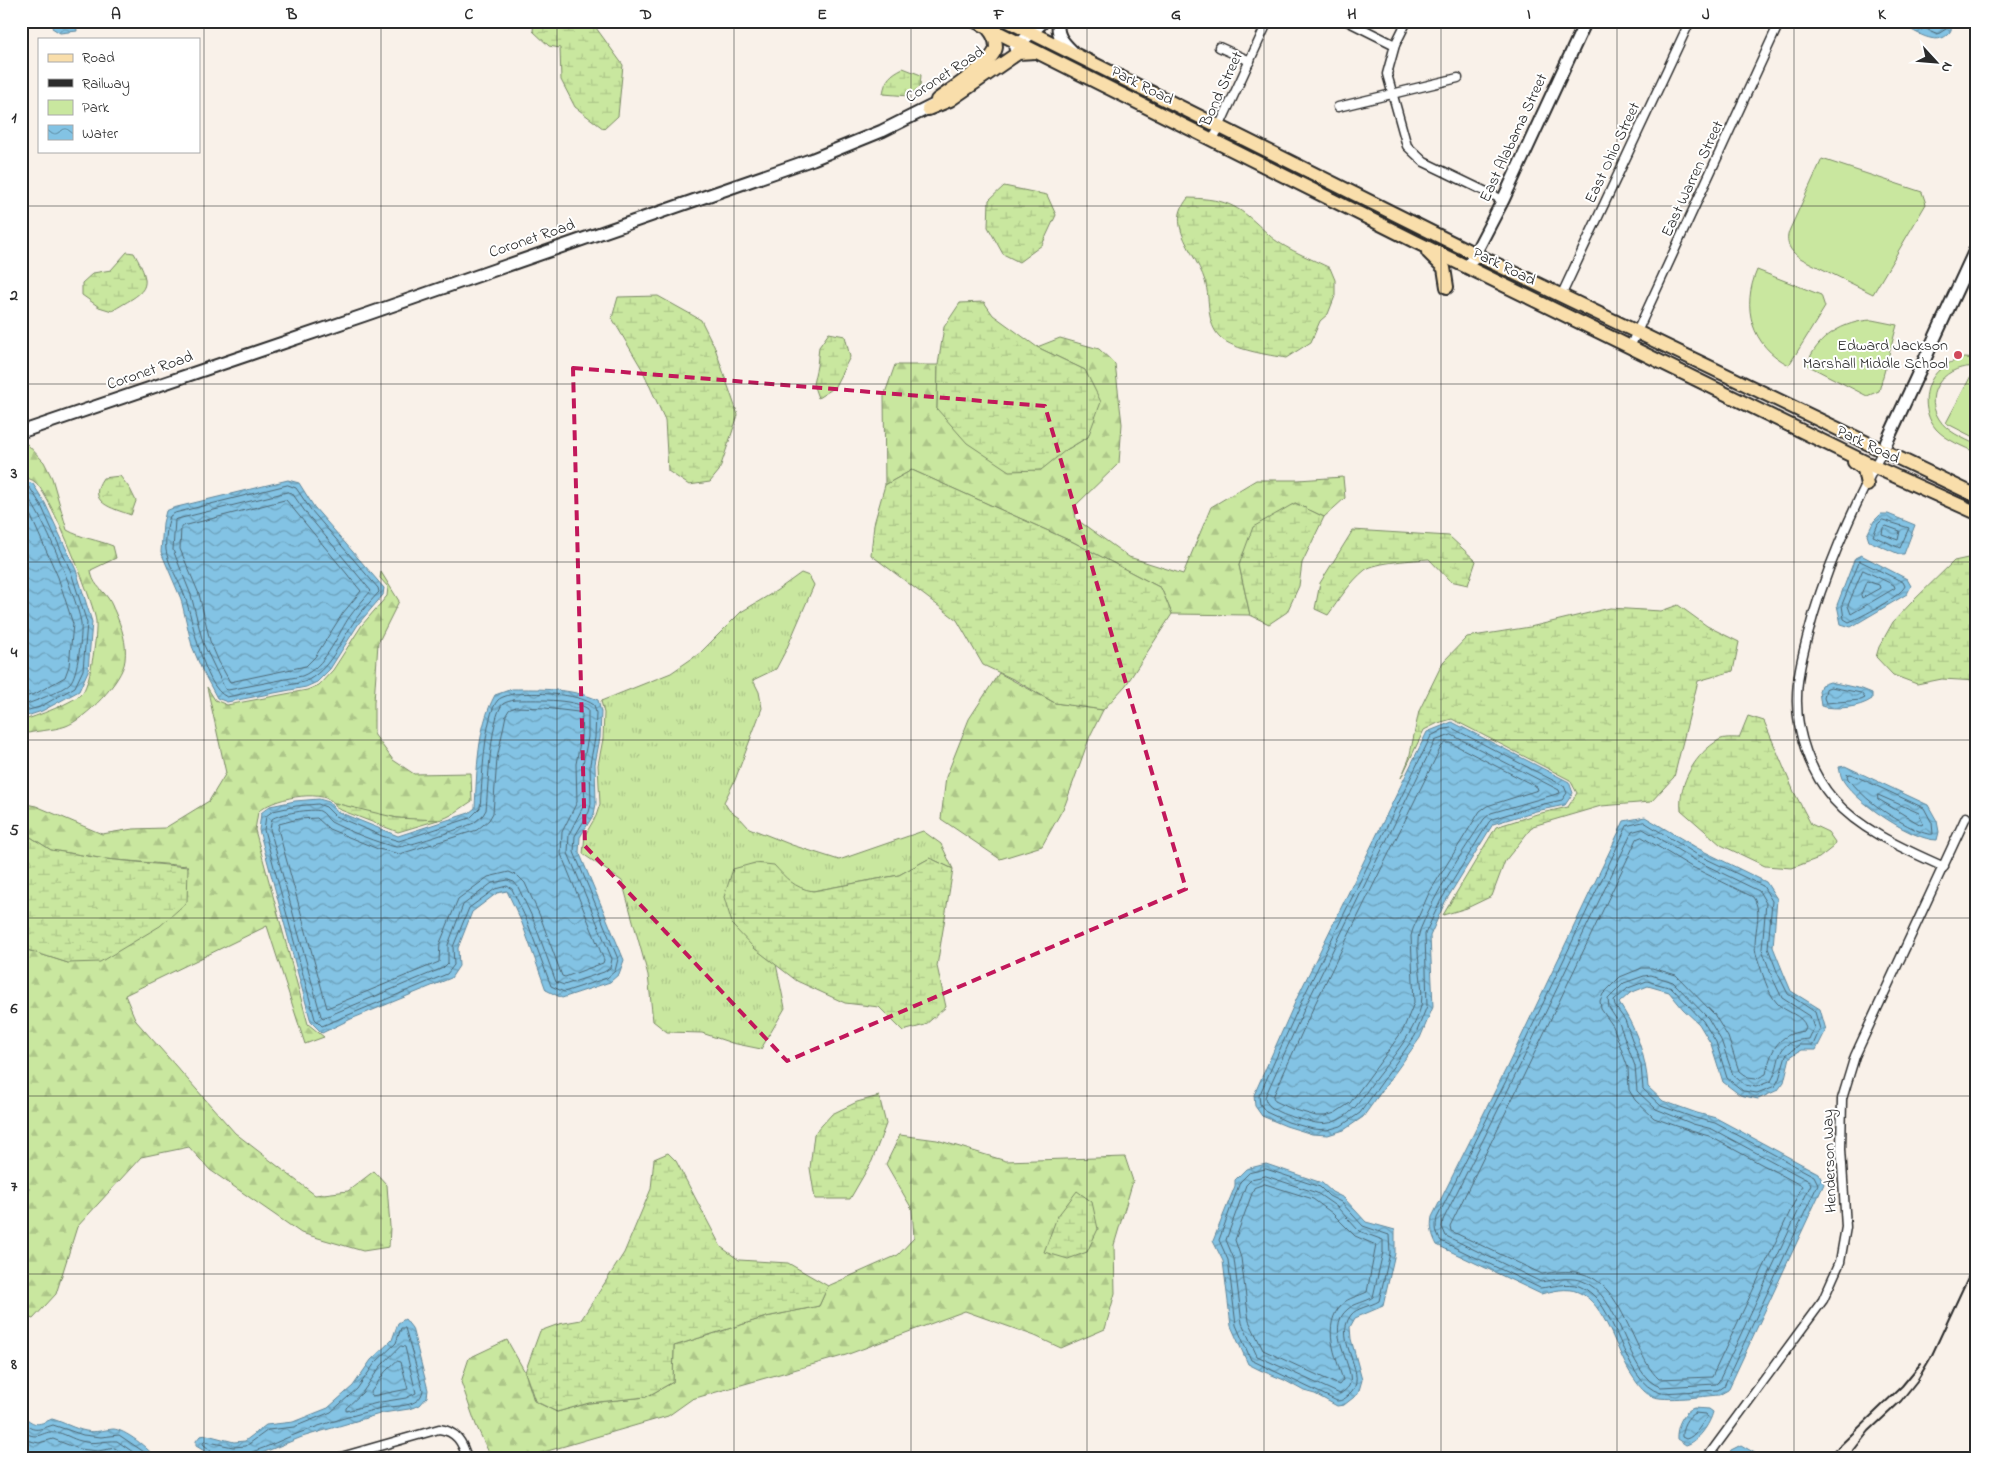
<svg xmlns="http://www.w3.org/2000/svg" width="1998" height="1480" font-family="'Indie Flower',sans-serif">
<style>
.grass{fill:url(#grass-tufts);stroke:#7a8965}
.forest{fill:url(#forest-firs);stroke:#7a8965}
.wetland{fill:url(#wetland-marsh);stroke:#7a8965}
.green{fill:#c9e79f;stroke:#7a8965}
.water{fill:url(#water-waves);stroke:#60869a}
.lines{fill:none;stroke-linecap:round;stroke-linejoin:round}
.shore{stroke:#4e6875;stroke-width:1}
.street-casing{stroke:#2b2b2b;stroke-width:11}
.secondary-casing{stroke:#2b2b2b;stroke-width:15}
.primary-casing{stroke:#2b2b2b;stroke-width:16}
.street{stroke:#fff;stroke-width:8}
.secondary{stroke:#fff;stroke-width:11}
.primary{stroke:#f9deab;stroke-width:12}
.rail{stroke:#2b2b2b;stroke-width:2}
.marked{fill:none;stroke:#c2185b;stroke-width:4;stroke-dasharray:10 6;stroke-linejoin:round}
.grid{fill:none;stroke:#2b2b2b;stroke-width:1;stroke-opacity:0.55}
.poi-dot{fill:#d1495b;stroke:#fff;stroke-width:2}
.labels{text-anchor:middle;dominant-baseline:central;stroke-width:4;stroke-linejoin:round;paint-order:stroke}
.street-label{font-size:16px;fill:#2b2b2b;stroke:#fff}
.poi-label{font-size:16px;fill:#2b2b2b;stroke:#fff;text-anchor:end}
.neatline{fill:none;stroke:#2b2b2b;stroke-width:2}
.grid-label{font-size:16px;text-anchor:middle;font-weight:bold;fill:#2b2b2b}
</style>
<defs>
<pattern id="grass-tufts" width="24" height="20" patternUnits="userSpaceOnUse" patternTransform="scale(1.25)"><rect width="24" height="20" fill="#c9e79f"/><path d="M3 7l-1-3M5 7V3M7 7l1-3M15 17l-1-3M17 17v-4M19 17l1-3" fill="none" stroke="#adc689"/></pattern>
<pattern id="forest-firs" width="22" height="20" patternUnits="userSpaceOnUse" patternTransform="scale(1.25)"><rect width="22" height="20" fill="#c9e79f"/><path d="M5 1l3.5 6h-7zM16 11l3.5 6h-7z" fill="#adc689"/></pattern>
<pattern id="wetland-marsh" width="20" height="14" patternUnits="userSpaceOnUse" patternTransform="scale(1.25)"><rect width="20" height="14" fill="#c9e79f"/><path d="M1 5h8M5 5V1M11 12h8M15 12V8" fill="none" stroke="#adc689"/></pattern>
<pattern id="water-waves" width="16" height="10" patternUnits="userSpaceOnUse" patternTransform="scale(1.25)"><rect width="16" height="10" fill="#83c3e4"/><path d="M0 5q4-4 8 0t8 0" fill="none" stroke="#6b9fb9"/></pattern>
</defs>
<rect width="100%" height="100%" fill="#f9f1e9"/>
<filter id="ink" filterUnits="userSpaceOnUse"><feTurbulence type="fractalNoise" baseFrequency=".02" numOctaves="2"/><feDisplacementMap in="SourceGraphic" scale="10" xChannelSelector="R" yChannelSelector="G"/><feConvolveMatrix kernelMatrix="1 2 1 2 8 2 1 2 1" color-interpolation-filters="sRGB"/></filter>
<g filter="url(#ink)">
<polygon class="grass" points="801,573 809,576 814,585 786,650 776,669 753,680 759,692 762,708 735,780 724,802 729,810 739,817 749,828 792,845 839,860 923,831 941,844 953,869 930,858 899,875 813,891 803,890 792,885 754,948 776,964 785,1008 761,1049 732,1043 702,1033 667,1032 653,1021 648,975 622,881 583,854 585,835 596,816 600,804 598,765 603,739 604,713 601,701 671,673 700,653 741,612 776,591"/>
<g class="forest">
<polygon points="1060,338 1099,349 1115,364 1122,424 1119,463 1074,507 1076,519 1129,557 1183,574 1211,507 1256,480 1298,480 1343,477 1345,498 1324,517 1295,503 1239,565 1250,615 1172,614 1161,588 1073,542 912,470 885,485 884,396 895,365 938,365 937,409 1066,450 1088,437 1085,370 1037,347"/>
<path d="M26,443L44,462L52,478L67,530C81,538 98,540 113,546L116,558L91,570C92,584 101,588 108,598C111,602 113,608 115,612C122,628 127,643 125,660C123,681 85,719 66,726C52,731 36,730 21,735V721C34,717 76,702 83,692C91,680 97,636 96,621C93,600 50,494 35,482C32,479 26,478 21,476V445Z"/>
<path d="M381,572L399,601L378,643L374,702V734L393,760L414,774L471,773L472,801C461,808 450,818 438,820C404,823 366,811 334,803C320,788 270,799 258,812L255,830L308,1024L324,1037L305,1044L267,926L125,995L136,1021L235,1133L315,1195L348,1191L374,1171L387,1185L390,1227L389,1247L363,1251L301,1233L210,1170L189,1147L141,1157L77,1227L56,1294L33,1319L21,1315V1236L26,1227L29,1188L21,1181V948L68,963L188,866L105,859L51,850L21,831V803L36,806L102,834L133,829L165,828L209,801L226,773L207,687L215,700L227,705L307,690L319,685L333,670L362,625L387,596L388,587L380,578Z"/>
<polygon points="999,673 1055,703 1103,710 1090,736 1065,805 1042,846 1000,859 941,819 946,777 969,719"/>
<polygon points="900,1135 937,1140 1006,1161 1125,1157 1133,1181 1114,1245 1115,1293 1105,1329 1061,1348 1035,1336 965,1311 846,1355 692,1399 668,1416 520,1459 492,1459 476,1425 461,1382 469,1358 507,1340 525,1372 534,1401 557,1412 589,1403 646,1397 673,1382 674,1346 766,1317 819,1306 828,1286 898,1255 914,1238 912,1209 886,1164"/>
</g>
<g class="wetland">
<polygon points="534,21 591,21 623,65 618,116 604,129 575,107 561,80 560,48 549,46 533,31"/>
<path d="M903,68L921,75L920,86L909,96L883,94C885,79 891,74 903,68Z"/>
<polygon points="1004,186 1047,195 1056,215 1042,245 1019,262 1003,254 988,227 989,200"/>
<path d="M1188,198C1231,199 1239,207 1269,235C1281,247 1314,260 1330,268L1335,280V296L1328,314L1320,321L1311,342L1286,358C1269,355 1234,350 1221,338C1205,323 1211,301 1205,281C1200,264 1183,243 1180,226C1178,214 1181,207 1188,198Z"/>
<path d="M127,252L134,253C156,291 144,291 112,311L99,307L82,295V283L93,273L111,270Z"/>
<polygon points="658,296 701,320 715,348 738,415 719,471 710,482 689,485 668,471 665,420 642,369 612,318 618,297"/>
<polygon points="984,302 993,315 1037,347 1085,370 1101,402 1088,437 1066,450 1041,470 1009,471 967,443 937,409 938,365 944,327 960,303"/>
<polygon points="829,333 845,336 850,357 834,388 818,398 813,384 817,366 819,347"/>
<polygon points="912,470 1073,542 1161,588 1172,614 1126,685 1103,710 1055,703 1015,680 983,665 957,620 871,555 874,524 885,485"/>
<path d="M120,476L130,489L136,501L131,515C112,508 86,503 103,478Z"/>
<polygon points="1295,503 1324,517 1302,563 1299,586 1287,612 1269,624 1250,615 1239,565 1253,527"/>
<path d="M1353,530L1449,536L1476,561L1468,585L1450,581L1429,559C1415,560 1375,562 1365,570C1350,582 1339,600 1328,615L1315,609L1320,583Z"/>
<polygon points="1977,556 1977,681 1942,679 1917,684 1893,675 1876,657 1879,647 1893,622 1912,602 1954,561"/>
<polygon points="1678,605 1707,626 1739,642 1733,671 1698,681 1674,777 1651,802 1601,806 1533,826 1505,861 1492,896 1467,908 1443,915 1496,827 1537,814 1568,807 1577,793 1570,780 1452,719 1438,723 1424,730 1401,778 1409,759 1419,711 1443,662 1467,637 1530,627 1610,608 1661,611"/>
<path d="M1748,716L1764,721L1794,792L1811,824L1828,832L1835,842L1833,847L1819,858L1792,868L1765,866L1721,845L1681,810C1678,783 1696,753 1719,740C1724,737 1733,738 1739,738Z"/>
<polygon points="334,803 397,818 438,820 398,832 338,809"/>
<polygon points="21,831 51,850 105,859 188,867 187,902 160,926 100,962 68,963 21,948"/>
<path d="M930,858L953,869L937,966L946,1007L925,1025L903,1031L879,1007L845,1003L797,981L754,948L733,926L724,897L733,869L755,863L774,865C786,878 794,888 813,891L899,875Z"/>
<polygon points="879,1096 886,1124 872,1161 850,1199 815,1199 810,1168 814,1134 832,1114 857,1102"/>
<polygon points="668,1153 676,1161 721,1247 739,1260 788,1263 828,1286 819,1306 766,1317 674,1346 673,1382 646,1397 589,1403 557,1412 535,1401 525,1372 540,1331 559,1324 581,1320 624,1253 651,1189 654,1159"/>
<polygon points="1077,1191 1092,1202 1098,1229 1087,1252 1068,1259 1044,1252 1057,1217"/>
</g>
<g class="green">
<path d="M1822,159L1922,192L1926,204L1873,294L1802,259C1790,252 1784,242 1790,229Z"/>
<path d="M1757,270L1821,295L1825,307L1789,365C1751,346 1741,307 1757,270Z"/>
<path d="M1872,320L1897,325L1879,391L1867,396L1807,365C1816,337 1844,321 1872,320Z"/>
<path d="M1965,358L1977,359V367C1948,363 1921,391 1939,419C1947,432 1963,438 1977,445V453C1964,447 1946,440 1936,429C1921,411 1923,381 1943,367C1949,362 1958,360 1965,358Z"/>
<polygon points="1974,370 1977,372 1977,439 1946,423"/>
</g>
<g class="water">
<polygon points="54,21 76,21 77,31 60,33 52,28"/>
<path d="M1897,21H1952C1952,27 1952,31 1947,35C1934,47 1909,28 1897,21Z"/>
<polygon points="21,479 33,484 45,503 76,570 92,622 88,671 79,691 42,711 21,718"/>
<polygon points="288,480 299,483 314,507 384,588 383,595 359,623 330,669 317,682 306,687 227,702 217,698 202,670 192,646 181,599 161,552 163,523 166,511 173,508"/>
<polygon points="1881,514 1888,514 1915,525 1904,554 1899,554 1869,541 1867,535 1874,521"/>
<polygon points="1861,555 1907,579 1911,586 1907,594 1851,627 1841,624 1837,605 1855,558"/>
<path d="M1830,682L1862,689L1872,693V699C1859,708 1836,710 1821,706L1819,691L1821,685Z"/>
<path d="M512,689C541,689 571,688 598,700L601,712L600,738L595,764L596,804L594,814L580,837L579,852L624,960L619,974L610,982L562,998L546,990L522,923L507,891L497,893L472,912L458,948L459,966L451,978L351,1019L322,1033L311,1022L259,830L261,813L270,806L295,801L319,799L329,802L336,811L398,836L469,813L475,808C477,770 477,728 495,695Z"/>
<polygon points="1452,722 1569,782 1573,793 1565,805 1536,811 1493,824 1445,902 1430,936 1433,1007 1420,1038 1363,1117 1344,1130 1328,1135 1312,1134 1286,1126 1262,1116 1255,1106 1254,1095 1297,998 1427,732"/>
<path d="M1845,766L1928,805L1937,821L1939,832L1937,840C1912,840 1858,803 1844,782C1841,778 1840,772 1839,767Z"/>
<path d="M1645,817L1699,849L1766,882L1777,899L1773,947L1783,972L1791,991L1820,1009L1826,1030L1816,1050H1801L1790,1057L1784,1082L1778,1090L1758,1099L1740,1095L1723,1082L1711,1044L1699,1024L1683,1009L1669,992L1648,986L1630,993L1619,1003C1636,1028 1646,1056 1648,1087L1663,1101L1697,1113L1716,1118L1818,1173L1824,1184L1728,1390L1719,1395C1703,1396 1665,1402 1651,1396C1643,1392 1637,1383 1633,1377C1616,1353 1606,1303 1578,1292C1567,1287 1552,1291 1541,1294L1437,1245C1432,1235 1430,1228 1432,1217L1506,1069L1624,821Z"/>
<polygon points="1266,1164 1322,1183 1332,1192 1344,1198 1366,1222 1395,1230 1395,1253 1383,1306 1355,1318 1350,1327 1351,1339 1362,1380 1358,1394 1344,1405 1337,1406 1315,1394 1304,1391 1284,1380 1260,1370 1248,1364 1231,1326 1223,1261 1213,1241 1235,1186 1235,1180 1246,1169"/>
<polygon points="405,1319 412,1328 428,1390 427,1397 420,1405 409,1409 383,1413 302,1437 247,1459 211,1459 206,1452 196,1446 196,1441 200,1436 207,1435 234,1442 245,1441 266,1425 293,1422 328,1408 353,1386 371,1360 392,1340 398,1323"/>
<path d="M1694,1408L1709,1409L1713,1412C1710,1424 1698,1442 1686,1445L1677,1439C1676,1427 1683,1411 1694,1408Z"/>
<path d="M21,1414C35,1426 36,1426 52,1419C63,1422 75,1429 86,1431C96,1433 103,1430 113,1429C124,1429 150,1449 156,1459H21Z"/>
<polygon points="1741,1445 1765,1459 1725,1459 1731,1450"/>
</g>
<g class="lines">
<g class="shore">
<polyline points="1908,21 1938,34 1946,29 1947,21"/>
<polyline points="21,485 30,488 41,505 71,572 87,623 83,670 75,687 40,707 21,712"/>
<path d="M288,485L296,488L311,510L378,588L379,592C371,601 363,609 356,619C340,641 330,671 304,682L227,697C203,687 193,619 185,597C180,582 168,565 166,550C165,540 167,526 170,516L175,513Z"/>
<path d="M21,491C37,497 79,604 81,623C82,635 78,675 70,683C61,692 33,702 21,706"/>
<path d="M288,492L292,493L306,513L371,591C363,600 355,609 348,619C336,638 325,667 302,676L228,690L225,689L203,643L191,595L173,550L175,520Z"/>
<polyline points="21,500 29,512 58,577 73,624 69,666 65,677 35,694 21,698"/>
<polygon points="286,500 361,591 343,613 315,657 306,666 230,682 219,662 210,641 199,594 180,549 181,527"/>
<polygon points="1883,520 1909,528 1900,548 1873,536 1878,524"/>
<polygon points="1886,526 1900,531 1898,540 1882,534 1883,528"/>
<path d="M1860,561L1903,582L1905,586C1900,597 1861,617 1849,622L1844,619L1842,605Z"/>
<polygon points="1863,570 1894,585 1895,588 1851,614 1848,606"/>
<polygon points="1867,581 1879,585 1880,588 1862,598 1861,595"/>
<polygon points="1831,687 1861,693 1865,698 1861,700 1826,703 1824,698 1826,689"/>
<path d="M513,694C535,693 576,692 594,705L596,713L595,738L590,764L591,804L589,812L575,836L574,852L618,959L615,971L607,978L564,992L551,986L527,921L512,889L507,886L495,889L469,908L453,947L454,965L447,974L322,1026L315,1019L264,830L266,816L273,811L296,806L318,804L326,807L335,816L382,836L399,841L470,818L480,808C482,787 484,714 498,700C501,697 509,695 513,694Z"/>
<path d="M514,700C533,700 573,698 588,709V737L583,764L585,803L569,834L568,853L612,959L610,968L604,972L564,985L556,982L533,919L518,887L514,882L508,880L492,883L463,905L448,945V963L443,968L323,1018L321,1016L270,829L272,819C278,814 313,808 320,811C325,813 327,819 331,822C346,830 380,844 396,847C405,848 462,828 474,823L483,815L486,810C488,791 490,716 503,704C505,702 511,701 514,700Z"/>
<polygon points="516,707 545,708 578,712 582,714 581,737 576,764 577,802 562,832 561,854 604,960 603,963 565,977 562,976 540,916 525,883 518,876 509,872 488,877 458,899 440,943 439,962 327,1008 278,829 279,824 298,819 317,818 329,829 378,849 400,854 477,830 489,820 493,813 497,759 506,715 509,710"/>
<polygon points="1452,728 1564,786 1567,793 1562,800 1535,806 1492,819 1489,822 1441,900 1425,934 1427,1006 1415,1036 1360,1113 1341,1126 1327,1130 1313,1129 1288,1122 1266,1112 1260,1104 1259,1096 1302,1000 1431,736 1442,730"/>
<path d="M1452,735L1559,790L1560,793L1491,813L1484,819C1461,855 1436,890 1420,930C1413,948 1425,986 1421,1006C1413,1037 1389,1060 1371,1085C1361,1099 1354,1113 1338,1120C1328,1125 1318,1124 1308,1121C1296,1118 1266,1112 1265,1097L1307,1003L1435,741Z"/>
<polygon points="1446,743 1451,743 1537,787 1538,790 1487,806 1480,811 1429,893 1413,929 1411,936 1414,1003 1403,1030 1384,1057 1350,1103 1335,1113 1325,1116 1316,1116 1292,1109 1275,1101 1273,1097 1314,1006 1441,747"/>
<path d="M1851,774L1924,808L1932,823L1933,834C1922,837 1884,812 1874,804C1864,797 1856,787 1848,779L1847,775Z"/>
<polygon points="1878,795 1919,813 1923,824 1921,825 1878,799"/>
<path d="M1644,822L1696,854L1763,886L1772,901L1768,948L1778,974L1788,994L1815,1012L1820,1029L1813,1045H1799L1786,1055L1779,1079L1775,1086L1757,1093L1743,1091L1727,1078L1716,1042L1703,1021L1672,988L1647,981L1628,988L1614,1001L1615,1006L1625,1020L1641,1065L1643,1089L1661,1106L1695,1118L1715,1123L1814,1176L1818,1184L1724,1386L1718,1390L1661,1393C1620,1382 1619,1300 1579,1286C1567,1282 1552,1287 1540,1288L1441,1241C1436,1234 1435,1227 1437,1218L1511,1071L1627,826Z"/>
<path d="M1643,829L1693,859L1759,891L1766,903L1762,949L1772,977L1782,998L1810,1016L1814,1028L1809,1039C1771,1041 1784,1060 1771,1081L1756,1087L1745,1085L1733,1075L1721,1040L1708,1018L1673,982L1651,975L1644,976L1624,983L1608,999L1609,1008L1619,1023L1635,1066L1637,1091L1656,1109L1693,1124L1712,1129L1809,1181L1811,1184L1719,1381L1716,1384L1661,1387C1626,1378 1623,1293 1580,1280C1567,1277 1553,1280 1541,1282L1446,1236L1442,1227L1443,1220L1516,1074L1632,832Z"/>
<path d="M1642,837L1690,866L1753,897C1765,915 1750,937 1757,957C1762,971 1767,992 1777,1003C1786,1013 1802,1014 1806,1027L1804,1031C1777,1034 1771,1051 1766,1074L1756,1079L1748,1078L1739,1071L1728,1037L1714,1014L1676,975L1652,968H1642L1620,977L1603,994L1600,1001L1601,1009L1613,1026L1628,1068L1629,1090L1635,1100L1654,1118L1691,1131L1709,1136L1802,1186L1712,1377L1659,1379C1649,1370 1644,1358 1638,1346C1625,1320 1612,1280 1580,1273C1568,1270 1554,1272 1542,1274L1451,1231L1450,1226L1523,1077L1637,839Z"/>
<path d="M1266,1169L1320,1187L1329,1196L1341,1202L1363,1226L1389,1235L1390,1253L1379,1301C1371,1306 1356,1308 1351,1315C1331,1341 1373,1376 1348,1396C1344,1399 1342,1401 1337,1401L1251,1360L1236,1325L1228,1260L1219,1240L1240,1182L1249,1173Z"/>
<path d="M1266,1176L1317,1193L1337,1207L1359,1231L1383,1240V1252L1373,1297C1366,1302 1355,1303 1348,1309C1322,1329 1358,1370 1349,1386C1347,1389 1343,1392 1340,1394L1257,1356L1242,1323L1234,1259L1226,1240L1246,1185L1252,1179Z"/>
<path d="M1265,1184L1313,1199L1332,1213L1355,1236L1376,1245L1367,1292C1359,1296 1348,1298 1342,1304C1321,1325 1336,1357 1343,1380L1339,1385L1263,1350L1249,1321L1241,1258L1235,1240L1254,1188Z"/>
<polygon points="401,1346 405,1347 416,1393 406,1398 381,1402 346,1411 346,1408 362,1393 380,1367"/>
<polygon points="397,1361 401,1362 408,1389 372,1396 371,1392 385,1372"/>
<path d="M1695,1413L1705,1414L1707,1417C1701,1425 1695,1437 1686,1439L1682,1437C1681,1428 1687,1416 1695,1413Z"/>
<path d="M21,1421C34,1433 37,1430 53,1425L83,1435L101,1437L119,1435L147,1454L151,1459"/>
<path d="M21,1429C37,1444 42,1430 55,1432C64,1433 72,1439 81,1441C95,1445 105,1440 117,1441L143,1459"/>
<polyline points="21,1439 39,1443 53,1439 79,1449 98,1451 115,1448 129,1459"/>
<path d="M214,1459L210,1450L203,1444L204,1441L233,1447L246,1446L268,1430L294,1427L331,1412L357,1389L375,1363L396,1343L401,1328H405L423,1390C420,1409 395,1405 381,1408C354,1415 325,1423 299,1433C283,1439 268,1447 252,1452L249,1459"/>
</g>
<defs>
<g id="street">
<polyline points="1347,21 1395,45"/>
<polyline points="1407,21 1395,45 1387,74 1407,146 1424,162 1503,200"/>
<polyline points="1572,21 1584,26"/>
<polyline points="1219,47 1250,61"/>
<polyline points="1338,107 1458,78"/>
<polyline points="1213,140 1268,21"/>
<polyline points="1561,296 1690,21"/>
<polyline points="1630,347 1780,21"/>
<path d="M1882,452C1852,511 1823,574 1807,638C1802,658 1797,678 1797,698C1796,733 1811,774 1834,800C1861,831 1907,850 1944,867"/>
<path d="M334,1459L439,1429C456,1431 463,1442 467,1459"/>
<polyline points="1706,1459 1823,1300 1840,1262 1846,1227 1841,1149 1842,1099 1855,1056 1966,817"/>
</g>
<g id="secondary">
<polyline points="1015,21 1030,21"/>
<path d="M1059,21C1055,35 1064,43 1073,52"/>
<polyline points="1015,48 1044,21"/>
<polyline points="1468,267 1503,200 1586,21"/>
<polyline points="21,432 365,315 813,159 882,131 934,105"/>
<polyline points="1882,452 1977,246"/>
</g>
<g id="primary">
<polyline points="975,21 1416,242 1875,467 1977,513"/>
<polyline points="1008,21 1475,254 1977,496"/>
<path d="M937,100C950,90 995,62 996,47C996,38 991,32 986,26"/>
<polyline points="928,109 950,100 1018,53 1036,52"/>
<polyline points="1428,252 1444,268 1447,287"/>
<polyline points="1854,462 1864,469 1867,485"/>
</g>
</defs>
<use href="#street" class="street-casing"/>
<use href="#secondary" class="secondary-casing"/>
<use href="#primary" class="primary-casing"/>
<use href="#street" class="street"/>
<use href="#secondary" class="secondary"/>
<use href="#primary" class="primary"/>
<g class="rail">
<polyline points="1826,1459 1902,1386 1921,1363"/>
<polyline points="1847,1459 1869,1431 1901,1401 1917,1381 1931,1357 1977,1258"/>
</g>
</g>
</g>
<path class="marked" d="M573,368L1045,406L1186,889L787,1061L585,846Z"/>
<path class="grid" d="M204,21V1459M381,21V1459M557,21V1459M734,21V1459M911,21V1459M1087,21V1459M1264,21V1459M1441,21V1459M1617,21V1459M1794,21V1459M21,206H1977M21,384H1977M21,562H1977M21,740H1977M21,918H1977M21,1096H1977M21,1274H1977"/>
<circle class="poi-dot" cx="1958" cy="355" r="5"/>
<g class="labels">
<g class="street-label">
<text transform="translate(945 75) rotate(-33)">Coronet Road</text>
<text transform="translate(1142 86) rotate(27)">Park Road</text>
<text transform="translate(1222 89) rotate(-65)">Bond Street</text>
<text transform="translate(1514 138) rotate(-65)">East Alabama Street</text>
<text transform="translate(1613 153) rotate(-65)">East Ohio Street</text>
<text transform="translate(1693 179) rotate(-65)">East Warren Street</text>
<text transform="translate(532 239) rotate(-19)">Coronet Road</text>
<text transform="translate(1504 267) rotate(26)">Park Road</text>
<text transform="translate(150 371) rotate(-19)">Coronet Road</text>
<text transform="translate(1868 445) rotate(26)">Park Road</text>
<text transform="translate(1830 1161) rotate(-92)">Henderson Way</text>
</g>
<g class="poi-label">
<text x="1948" y="346">Edward Jackson<tspan x="1948" dy="18">Marshall Middle School</tspan></text>
</g>
</g>
<rect width="1998" height="1480" fill="none" stroke="#fff" stroke-width="55"/>
<rect x="38" y="38" width="162" height="115" fill="#ffffff" stroke="#aaaaaa"/>
<rect x="48" y="54" width="25" height="8" fill="#f9deab" stroke="#aaaaaa"/>
<text x="82" y="62" font-size="15" fill="#2b2b2b">Road</text>
<rect x="48" y="79" width="25" height="8" fill="#2b2b2b" stroke="#aaaaaa"/>
<text x="82" y="88" font-size="15" fill="#2b2b2b">Railway</text>
<rect x="48" y="100" width="25" height="15" fill="#c9e79f" stroke="#aaaaaa"/>
<text x="82" y="112" font-size="15" fill="#2b2b2b">Park</text>
<rect x="48" y="125" width="25" height="15" fill="url(#water-waves)" stroke="#aaaaaa"/>
<text x="82" y="138" font-size="15" fill="#2b2b2b">Water</text>
<g transform="translate(1936 62) rotate(116)" stroke="#ffffff" stroke-width="4" paint-order="stroke">
<path d="M0-4L9 19L0 12L-9 19Z" fill="#2b2b2b"/>
<text y="-8" font-size="14" font-weight="bold" text-anchor="middle" fill="#2b2b2b">N</text>
</g>
<rect x="28" y="28" width="1942" height="1424" class="neatline"/>
<g class="grid-label">
<text x="116" y="19">A</text>
<text x="292" y="19">B</text>
<text x="469" y="19">C</text>
<text x="646" y="19">D</text>
<text x="822" y="19">E</text>
<text x="999" y="19">F</text>
<text x="1176" y="19">G</text>
<text x="1352" y="19">H</text>
<text x="1529" y="19">I</text>
<text x="1706" y="19">J</text>
<text x="1882" y="19">K</text>
<text x="14" y="122">1</text>
<text x="14" y="300">2</text>
<text x="14" y="478">3</text>
<text x="14" y="657">4</text>
<text x="14" y="835">5</text>
<text x="14" y="1013">6</text>
<text x="14" y="1191">7</text>
<text x="14" y="1369">8</text>
</g>
</svg>
